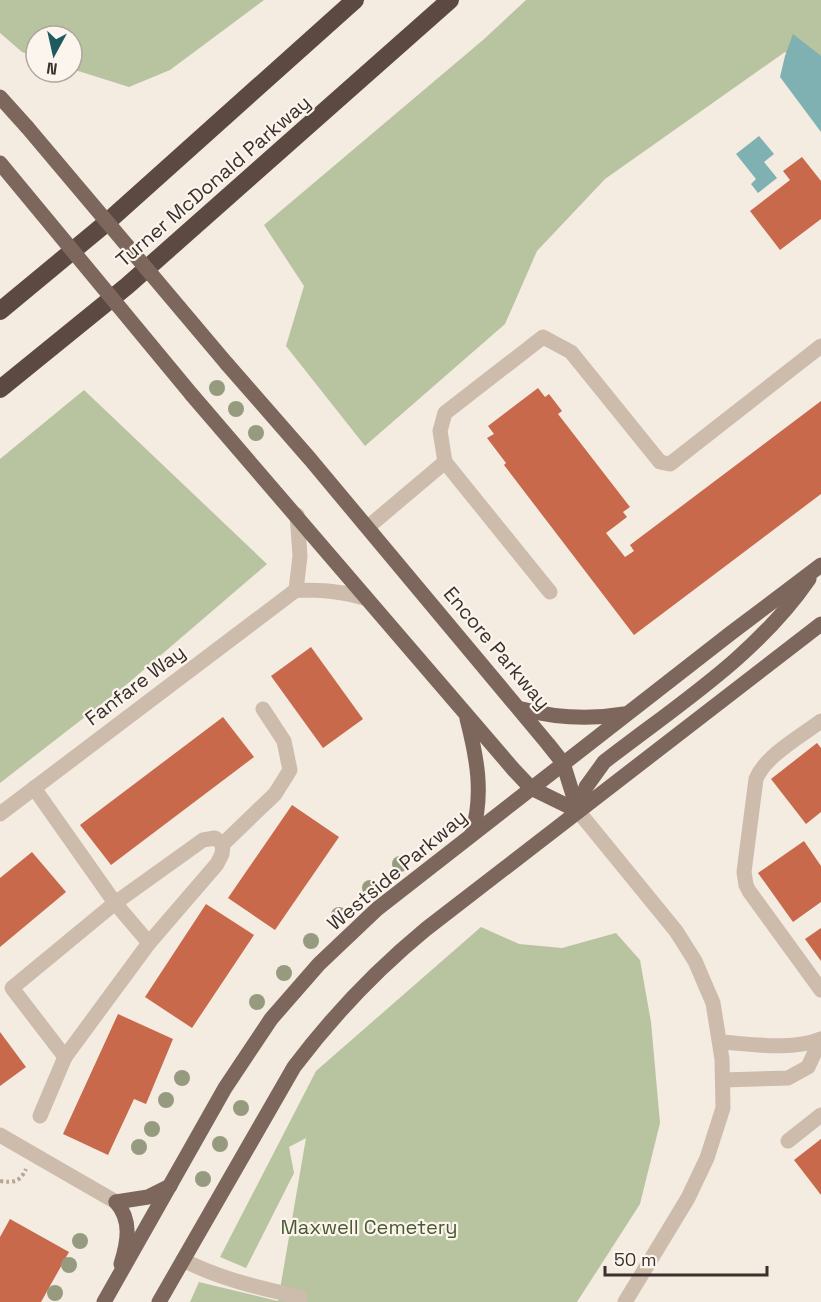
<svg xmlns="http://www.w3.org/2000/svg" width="821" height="1302" font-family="'Space Grotesk',sans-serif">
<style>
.green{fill:#b8c4a0}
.water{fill:#7fb0b2}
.building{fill:#c8694b}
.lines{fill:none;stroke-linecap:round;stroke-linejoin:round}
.path{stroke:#b9a596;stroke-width:4;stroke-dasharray:3 3;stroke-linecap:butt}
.minor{stroke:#cdbbac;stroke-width:15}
.major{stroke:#7d675c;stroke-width:15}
.highway{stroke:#5c4a42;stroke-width:18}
.major-bridge{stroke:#7d675c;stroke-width:15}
.tree{fill:#969b7f}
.labels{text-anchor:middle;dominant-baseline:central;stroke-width:4.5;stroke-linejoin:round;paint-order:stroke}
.street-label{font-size:20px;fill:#3b302b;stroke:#fbf5ee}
.park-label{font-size:20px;fill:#4a5a2e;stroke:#fbf5ee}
</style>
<rect width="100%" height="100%" fill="#f4ebe1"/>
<g class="green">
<polygon points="0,0 264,0 170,70 129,87 72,69 72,36 36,36 36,57 22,52 0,33"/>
<polygon points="526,0 821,0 821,95 785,52 605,179 537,251 505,324 365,446 286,346 304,286 264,225 483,40"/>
<polygon points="84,390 267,564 126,685 0,783 0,459"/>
<polygon points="481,927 519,944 562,948 616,933 640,960 651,1022 660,1123 640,1204 577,1302 190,1302 199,1282 278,1301 306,1138 289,1147 294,1173 246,1268 220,1257 316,1071"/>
</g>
<g class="water">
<polygon points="793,34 821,56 821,132 780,77 785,56"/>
<polygon points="759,136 774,154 764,162 777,178 758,193 751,184 756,179 736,154"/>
</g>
<g class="building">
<polygon points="802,157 821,181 821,219 780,250 750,211 790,180 783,171"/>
<polygon points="538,388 545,397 549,394 562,411 558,414 630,507 623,512 627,517 606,533 625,557 634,551 630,545 821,401 821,494 634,635 504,465 506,463 487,438 494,434 488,426"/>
<polygon points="311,647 363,719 323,748 271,676"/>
<polygon points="223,717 254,757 111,865 80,825"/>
<polygon points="817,743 821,748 821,812 806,824 771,779"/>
<polygon points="292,805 339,837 275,930 228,898"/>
<polygon points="804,841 821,866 821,902 793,922 758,873"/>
<polygon points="32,852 66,892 0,947 0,878"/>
<polygon points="206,904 254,935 192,1028 145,997"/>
<polygon points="821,928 821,961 805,939"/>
<polygon points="118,1014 173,1039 146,1104 134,1099 108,1155 63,1134"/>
<polygon points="0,1032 26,1067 0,1086"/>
<polygon points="821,1139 821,1195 794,1160"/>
<polygon points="10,1219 69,1252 41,1302 0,1302 0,1237"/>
</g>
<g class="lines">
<path class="path" d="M0,1181C14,1183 20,1182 26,1169"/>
<g class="minor">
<polyline points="368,527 445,462"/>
<polyline points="296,590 300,556 297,515"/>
<polyline points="550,592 445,462 440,431 445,413 543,337 571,352 660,462 670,464 821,346"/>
<path d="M821,721C801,736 765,756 756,779L744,872L746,885L749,891L821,990"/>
<polyline points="34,788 115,903 149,943"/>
<polyline points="578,811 676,931 695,961 713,1003 722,1059 723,1108 707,1158 688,1198 625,1302"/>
<path d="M0,814L296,590C321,590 343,591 367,599"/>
<path d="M720,1042C753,1044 790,1051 821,1039"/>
<polyline points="65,1057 149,943 217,864 222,854 223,844 275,794 290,770 284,741 263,709"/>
<polyline points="723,1080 788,1078 808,1067 821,1039"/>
<polyline points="40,1116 65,1057 12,988 115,903 203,840 215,838 223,844"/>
<polyline points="0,1135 116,1202"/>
<polyline points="788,1141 821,1115"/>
<path d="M183,1260C220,1279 260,1288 300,1297"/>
</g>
<g class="major">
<polyline points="0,97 27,127"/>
<polyline points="227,364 310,459 548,744 563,763 578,811"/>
<polyline points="192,395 514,770 531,788 578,811"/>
<path d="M522,709C556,718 589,720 624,714"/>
<path d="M467,719C477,758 484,794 472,834"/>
<path d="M578,811L586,787L604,762C676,706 757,655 809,579"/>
<path d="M116,1202C132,1220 128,1242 121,1264"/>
<polyline points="116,1202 148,1197 170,1186"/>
<polyline points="104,1302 225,1088 271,1019 319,964 377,909 731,633 821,565"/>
<path d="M159,1302L294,1067C334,1014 375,971 426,929L821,624"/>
</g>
<g class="highway">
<polyline points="0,311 105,224 355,0"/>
<polyline points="0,389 127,286 450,0"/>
</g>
<g class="major-bridge">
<polyline points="27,127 227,364"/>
<polyline points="0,163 192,395"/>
</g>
</g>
<g class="tree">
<circle cx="217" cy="388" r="8"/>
<circle cx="236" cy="409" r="8"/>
<circle cx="256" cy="433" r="8"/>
<circle cx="400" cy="864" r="8"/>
<circle cx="370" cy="888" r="8"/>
<circle cx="339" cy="915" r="8"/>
<circle cx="311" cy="941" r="8"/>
<circle cx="284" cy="973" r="8"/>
<circle cx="257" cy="1002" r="8"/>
<circle cx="182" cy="1078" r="8"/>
<circle cx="166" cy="1100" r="8"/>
<circle cx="241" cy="1108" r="8"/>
<circle cx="152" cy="1129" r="8"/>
<circle cx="220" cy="1144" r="8"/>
<circle cx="139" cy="1147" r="8"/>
<circle cx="203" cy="1179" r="8"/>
<circle cx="80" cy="1241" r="8"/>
<circle cx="69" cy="1265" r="8"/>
<circle cx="55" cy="1293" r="8"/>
</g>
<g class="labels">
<g class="street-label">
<text transform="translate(213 181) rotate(-41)">Turner McDonald Parkway</text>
<text transform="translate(497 648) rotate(50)">Encore Parkway</text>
<text transform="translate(135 685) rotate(-37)">Fanfare Way</text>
<text transform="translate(397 870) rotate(-40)">Westside Parkway</text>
</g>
<g class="park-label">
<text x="369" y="1227">Maxwell Cemetery</text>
</g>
</g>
<g transform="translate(54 54) rotate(188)"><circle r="28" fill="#fbf5ee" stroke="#aea6a0" stroke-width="1.5"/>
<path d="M0-4.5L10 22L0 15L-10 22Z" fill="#1f5a5e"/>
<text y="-9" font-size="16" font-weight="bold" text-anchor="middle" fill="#3b302b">N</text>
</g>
<path d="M605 1266v9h162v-9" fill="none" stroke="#3b302b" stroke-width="3"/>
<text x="614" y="1266" font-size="18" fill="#3b302b" stroke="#fbf5ee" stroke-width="4.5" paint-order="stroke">50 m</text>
</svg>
